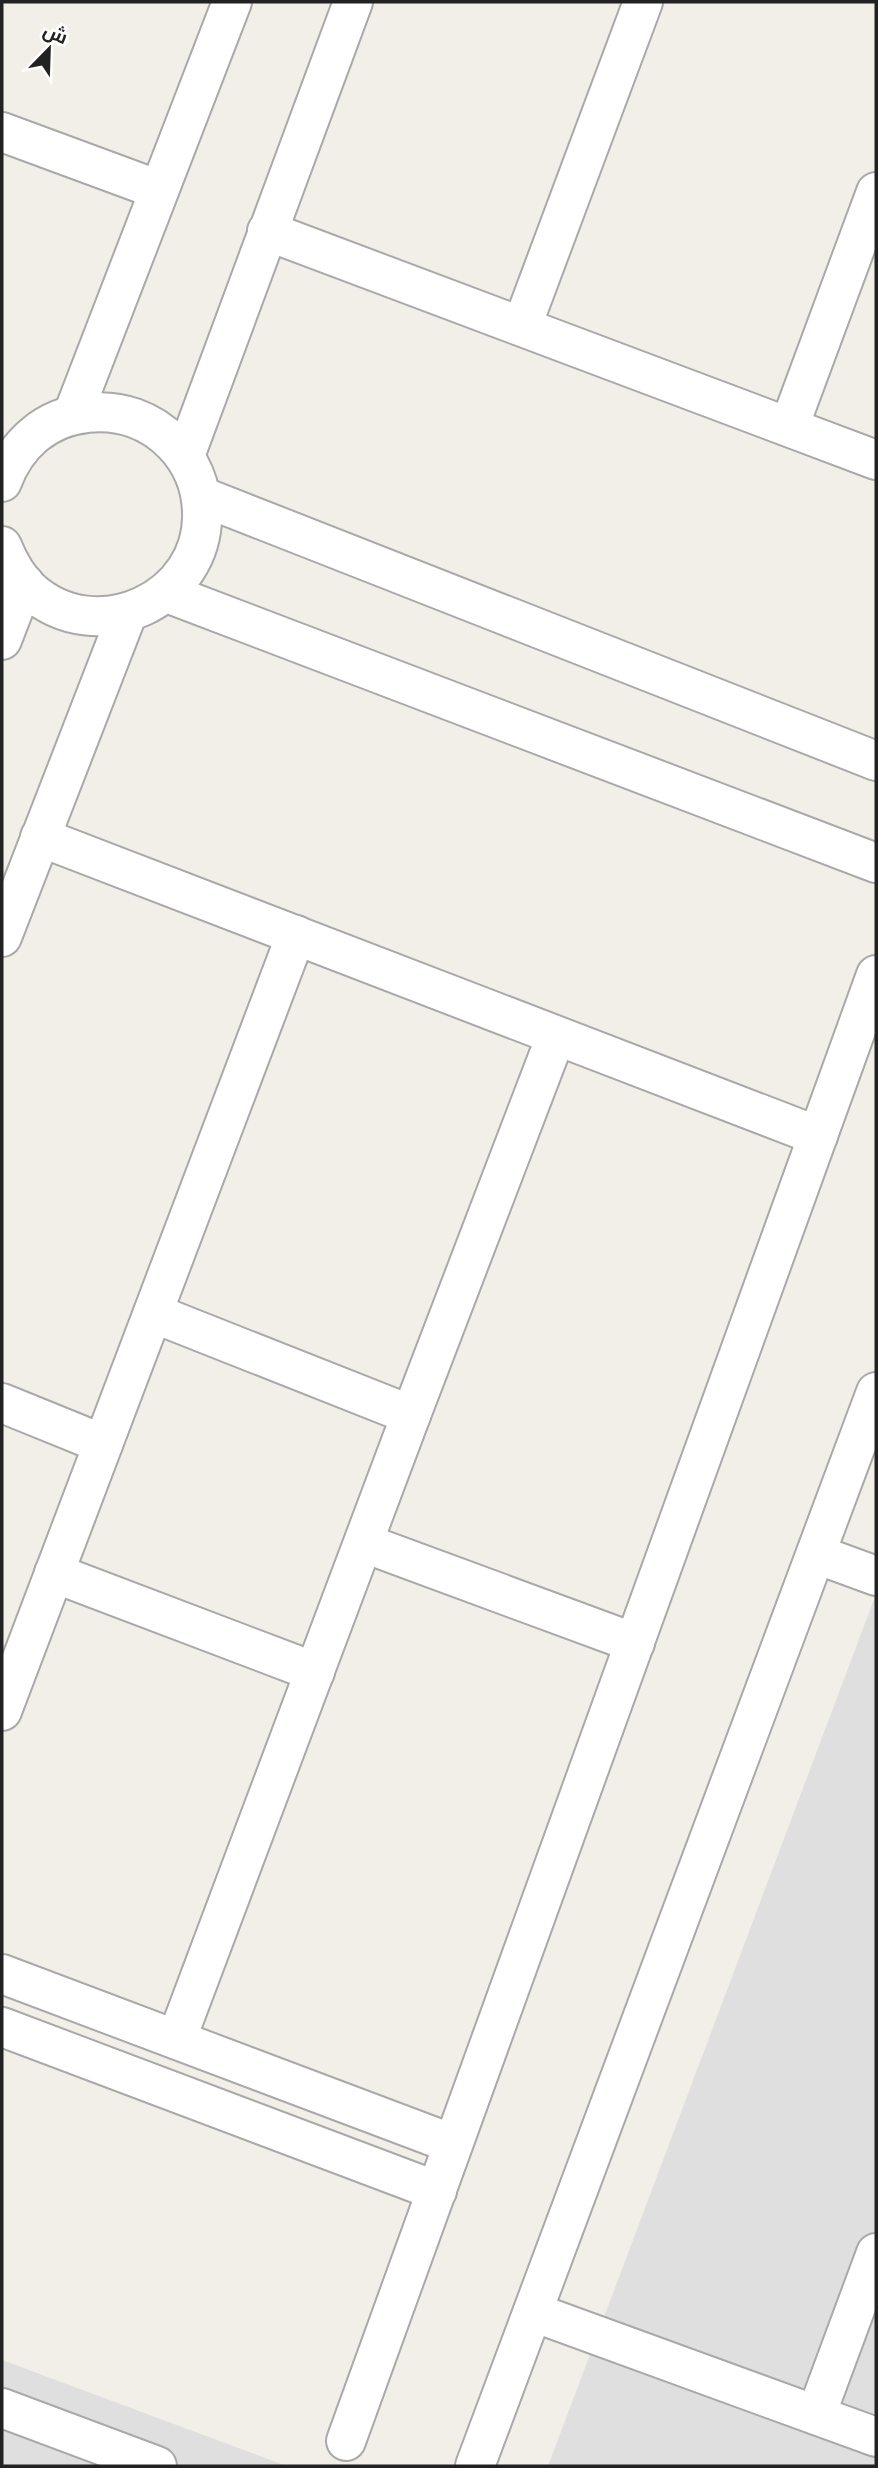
<svg xmlns="http://www.w3.org/2000/svg" width="878" height="2468" font-family="Montserrat,Cairo,sans-serif">
<style>
.residential{fill:#e0dfdf}
.lines{fill:none;stroke-linecap:round;stroke-linejoin:round}
.minor-casing{stroke:#a9a9a9;stroke-width:42}
.tertiary-casing{stroke:#a9a9a9;stroke-width:42}
.minor{stroke:#fff;stroke-width:38}
.tertiary{stroke:#fff;stroke-width:38}
</style>
<rect width="100%" height="100%" fill="#f2efe9"/>
<g class="residential">
<polygon points="876,1594 876,2466 548,2466"/>
<polygon points="2,2360 287,2466 2,2466"/>
</g>
<g class="lines">
<defs>
<g id="minor">
<polyline points="2,132 159,190"/>
<polyline points="267,231 876,460"/>
<polyline points="522,326 643,2"/>
<polyline points="73,414 232,2"/>
<polyline points="789,427 876,192"/>
<polyline points="185,456 353,2"/>
<path d="M2,482C16,444 46,417 87,413C120,409 151,420 174,444C192,463 201,485 202,511C206,600 96,650 30,590C17,578 9,563 2,546"/>
<polyline points="201,496 876,761"/>
<polyline points="167,593 876,863"/>
<polyline points="2,640 24,583"/>
<polyline points="40,837 818,1136"/>
<polyline points="2,937 128,612"/>
<polyline points="153,1313 411,1415"/>
<polyline points="2,1403 103,1444"/>
<polyline points="364,1543 635,1643"/>
<polyline points="816,1554 876,1576"/>
<polyline points="54,1573 315,1672"/>
<polyline points="2,1711 296,935"/>
<polyline points="2,1974 453,2144"/>
<polyline points="2,2027 437,2191"/>
<polyline points="177,2038 411,1415 556,1036"/>
<polyline points="533,2312 876,2437"/>
<polyline points="816,2415 876,2253"/>
<polyline points="346,2441 876,975"/>
</g>
<g id="tertiary">
<polyline points="2,2408 157,2466"/>
<polyline points="475,2466 876,1392"/>
</g>
</defs>
<use href="#minor" class="minor-casing"/>
<use href="#tertiary" class="tertiary-casing"/>
<use href="#minor" class="minor"/>
<use href="#tertiary" class="tertiary"/>
</g>
<rect width="878" height="2468" fill="none" stroke="#222222" stroke-width="7"/>
<g transform="translate(49 49) rotate(23)" stroke="#ffffff" stroke-width="5" paint-order="stroke">
<path d="M0-5L12 26L0 18L-12 26Z" fill="#222222"/>
<text y="-10" font-size="19" font-weight="bold" text-anchor="middle" fill="#222222">ش</text>
</g>
</svg>
